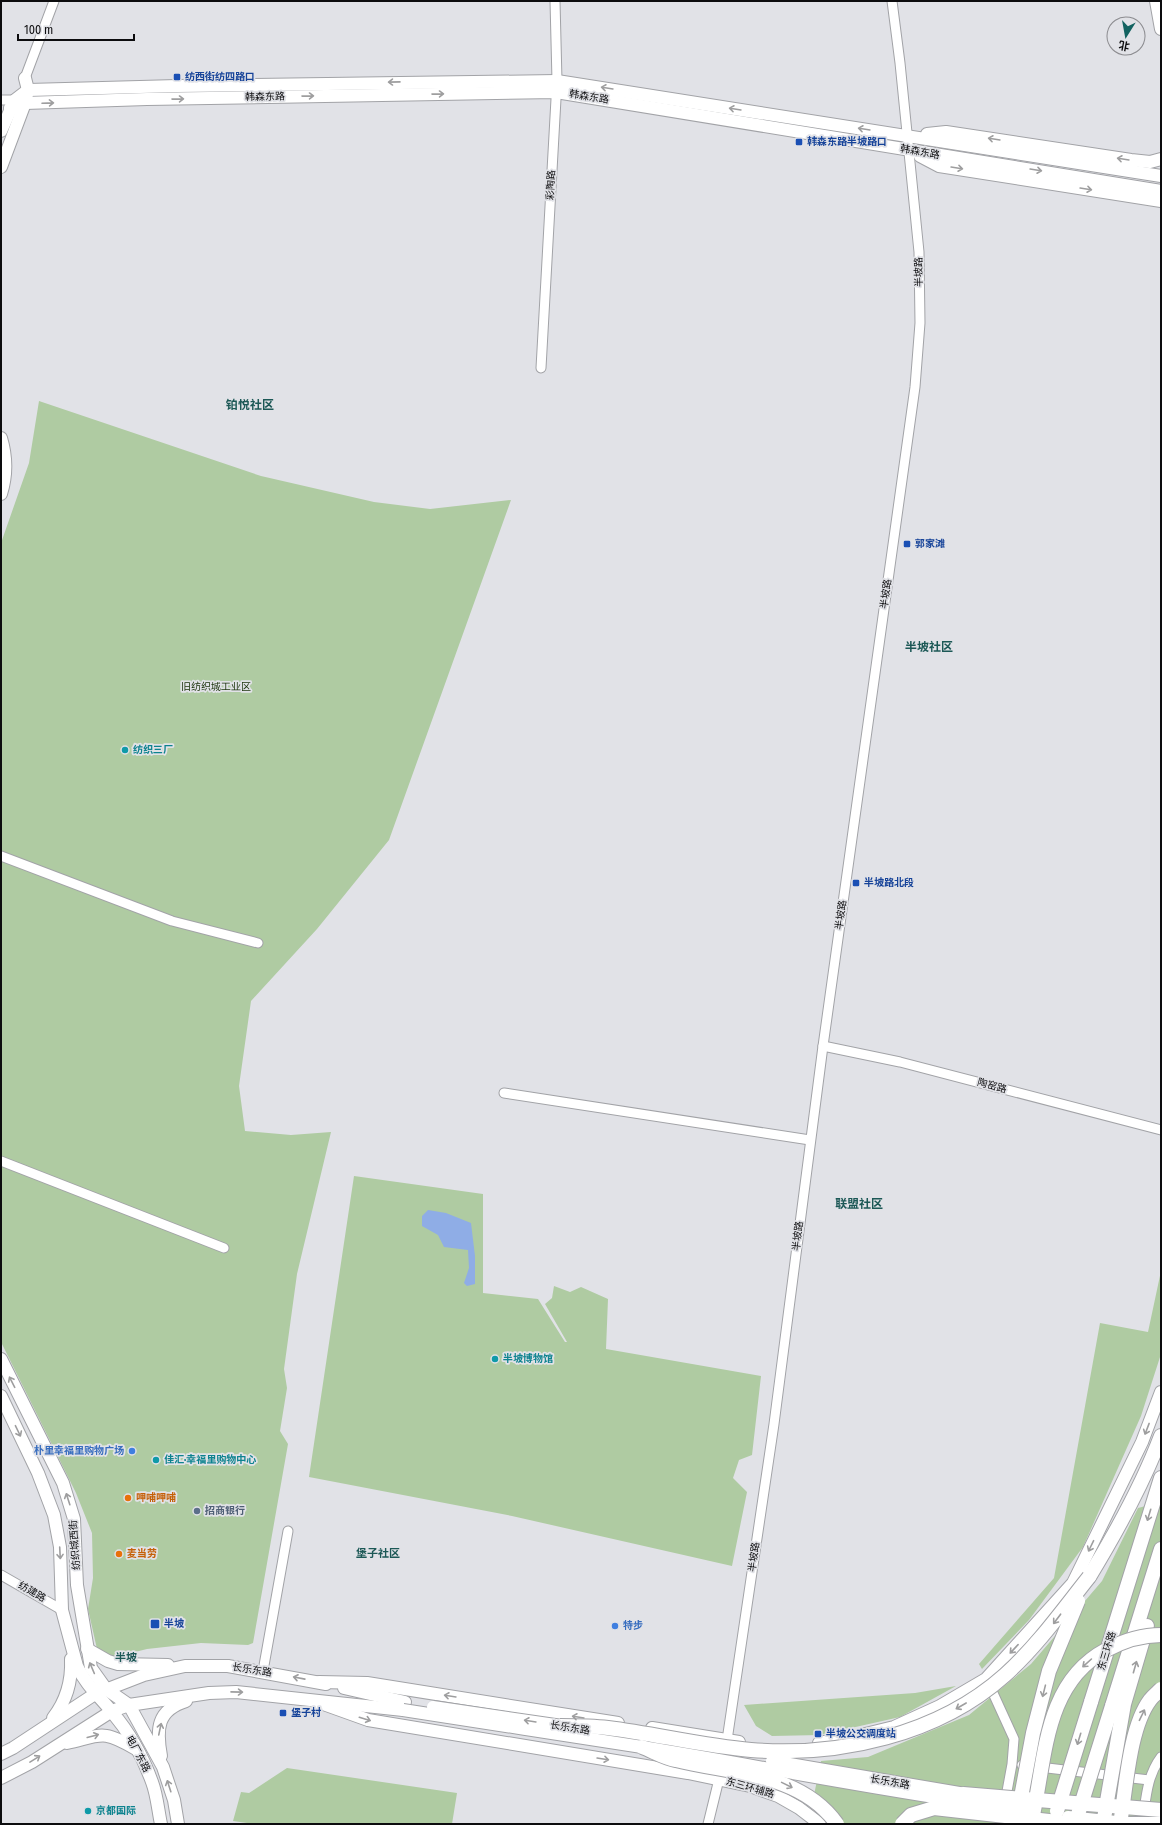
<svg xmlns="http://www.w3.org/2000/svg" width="1162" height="1825" font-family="'Fira Sans Condensed','Noto Sans SC',sans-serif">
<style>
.green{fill:#afcba2}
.water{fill:#8fade6}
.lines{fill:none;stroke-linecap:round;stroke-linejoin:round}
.minor-casing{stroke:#a2a3a7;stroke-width:11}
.major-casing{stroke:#a2a3a7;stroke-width:14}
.highway-casing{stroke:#a2a3a7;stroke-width:16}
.minor{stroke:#fff;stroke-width:9}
.major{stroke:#fff;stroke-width:12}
.highway{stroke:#fff;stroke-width:14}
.major-bridge-casing{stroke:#a2a3a7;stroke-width:14;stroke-linecap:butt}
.highway-bridge-casing{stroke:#a2a3a7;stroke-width:16;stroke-linecap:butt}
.major-bridge{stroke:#fff;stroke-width:12}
.highway-bridge{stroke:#fff;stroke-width:14}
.oneway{stroke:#9e9e9f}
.transit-dot{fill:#1a4fb4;stroke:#e1e2e7;stroke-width:1.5}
.culture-dot{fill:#0f9aa8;stroke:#e1e2e7;stroke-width:1.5}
.shop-dot{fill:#3f7fe0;stroke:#e1e2e7;stroke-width:1.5}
.food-dot{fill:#e8710a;stroke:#e1e2e7;stroke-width:1.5}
.service-dot{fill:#5c6f8a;stroke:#e1e2e7;stroke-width:1.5}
.labels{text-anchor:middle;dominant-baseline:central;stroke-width:3.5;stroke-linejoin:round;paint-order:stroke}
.transit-label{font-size:10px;font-weight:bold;fill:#164399;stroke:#e1e2e7;text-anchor:start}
.street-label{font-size:10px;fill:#0c0c0e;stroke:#e1e2e7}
.park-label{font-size:10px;fill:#1a330a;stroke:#e1e2e7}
.culture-label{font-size:10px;font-weight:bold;fill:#0d838f;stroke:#e1e2e7;text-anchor:start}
.shop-label{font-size:10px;font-weight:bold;fill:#366cbe;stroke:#e1e2e7;text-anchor:end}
.food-label{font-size:10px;font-weight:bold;fill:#c56008;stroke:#e1e2e7;text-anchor:start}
.service-label{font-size:10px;font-weight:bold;fill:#4e5e75;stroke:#e1e2e7;text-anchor:start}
.neighbourhood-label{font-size:11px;font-weight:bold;fill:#1c5856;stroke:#e1e2e7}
.quarter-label{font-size:12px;font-weight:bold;fill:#1c5856;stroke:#e1e2e7}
</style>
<rect width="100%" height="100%" fill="#e1e2e7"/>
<g class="green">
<polygon points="39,401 261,476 374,502 430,509 511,500 389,840 317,929 251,1001 239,1086 245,1131 291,1135 331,1132 297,1274 284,1369 287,1388 280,1431 288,1444 253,1643 248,1645 201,1643 147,1649 119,1656 111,1656 97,1649 88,1609 93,1578 92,1533 76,1493 1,1342 1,543 29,463"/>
<polygon points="354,1176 483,1194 483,1293 538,1299 565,1342 567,1342 545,1304 552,1298 554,1286 570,1292 581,1287 608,1299 606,1349 761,1376 752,1455 739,1460 733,1478 747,1492 732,1566 512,1516 309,1477"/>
<polygon points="1161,1271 1161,1354 1141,1416 1083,1547 1029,1620 982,1669 979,1664 1054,1578 1100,1323 1148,1332"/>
<polygon points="1161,1502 1161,1824 841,1824 814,1795 821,1761 868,1757 969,1715 1031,1664 1102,1581 1138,1508"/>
<polygon points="956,1686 900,1717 820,1735 772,1736 756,1726 744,1705 915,1693"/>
<polygon points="287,1768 457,1793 452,1824 254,1824 233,1821 241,1792 249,1793"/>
</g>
<polygon class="water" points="428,1210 446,1213 471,1223 475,1256 475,1284 467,1286 464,1283 469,1268 468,1250 444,1247 438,1235 422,1226 422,1216"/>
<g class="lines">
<defs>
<g id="minor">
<polyline points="25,78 54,1"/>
<polyline points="1,100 15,100"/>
<polyline points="541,368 557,81 555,1"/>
<polyline points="1,856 172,921 258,943"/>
<polyline points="823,1046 900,1062 1161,1130"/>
<polyline points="504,1093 810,1140"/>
<polyline points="1,1161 224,1248"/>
<polyline points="1,1575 62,1610"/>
<polyline points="263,1671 288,1531"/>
<polyline points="988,1682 1014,1739 1012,1764 1001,1824"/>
<polyline points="726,1747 774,1424 823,1046 915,387 920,323 919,252 900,63 892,1"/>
<polyline points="1022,1765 1149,1780"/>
<polyline points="708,1824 720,1775"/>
<path d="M1142,1824C1146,1801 1146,1777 1161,1757"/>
</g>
<g id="major">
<polyline points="1156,1 1161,29"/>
<polyline points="15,100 28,90 177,86 557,81 1161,176"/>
<polyline points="10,108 25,103 147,99 556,92 1161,191"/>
<polyline points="1,131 14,102"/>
<polyline points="927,134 946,132 1131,160 1150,162 1161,159"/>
<polyline points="920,156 939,166 1161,201"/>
<polyline points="1,167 25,103 28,90 25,78"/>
<path d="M1,438C7,458 7,475 1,494"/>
<polyline points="1,1359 63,1483 74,1519 77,1585 91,1668 106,1689 129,1705 163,1767 174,1800 178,1824"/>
<path d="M1,1396L38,1473L54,1515L60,1547L62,1610L77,1666C85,1684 100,1697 112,1712C129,1732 143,1757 152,1782C157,1795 158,1810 161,1824"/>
<polyline points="87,1649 108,1661 118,1664 168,1665"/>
<polyline points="319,1682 367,1683 618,1723"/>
<polyline points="344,1688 405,1702"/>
<polyline points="315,1701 368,1720 688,1773 750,1786 778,1796 799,1808 820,1824"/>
<path d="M53,1718C67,1700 72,1681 71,1659"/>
<polyline points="652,1728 739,1742"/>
<path d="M67,1743C102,1735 102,1729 136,1749"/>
<polyline points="819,1743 853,1737 894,1727 940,1706 986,1679 1073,1583 1142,1442 1161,1392"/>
<polyline points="1,1754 13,1748 95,1694 144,1675 185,1666 228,1666 326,1684"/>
<path d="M161,1756C156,1729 157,1710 186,1701"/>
<polyline points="1,1778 32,1762 112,1711 129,1705 209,1693 236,1692 403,1710"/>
</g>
<g id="highway">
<path d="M1089,1577C1117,1531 1142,1486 1161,1436"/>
<polyline points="1091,1702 1161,1478"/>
<polyline points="1124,1704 1147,1626"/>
<polyline points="1112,1706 1161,1549"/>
</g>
</defs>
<use href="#minor" class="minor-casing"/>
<use href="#major" class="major-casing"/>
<use href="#highway" class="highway-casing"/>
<use href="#minor" class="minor"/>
<use href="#major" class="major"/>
<use href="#highway" class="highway"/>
<defs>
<g id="major-bridge">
<polyline points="433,1707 569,1727"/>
<path d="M403,1710C483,1723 562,1734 642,1747C771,1768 898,1794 1028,1811"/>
<polyline points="772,1761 971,1795"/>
<polyline points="1068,1817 1126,1823 1161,1823"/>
</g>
<g id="highway-bridge">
<path d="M560,1726C576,1726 592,1726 608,1728C656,1734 703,1746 751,1750C839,1757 938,1735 1005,1675C1037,1646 1062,1611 1089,1577"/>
<path d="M642,1747C653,1751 664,1758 676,1760C731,1774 800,1772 837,1824"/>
<polyline points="963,1794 1161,1810"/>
<polyline points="1057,1811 1091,1702"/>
<polyline points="902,1824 911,1815 934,1808 1076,1824"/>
<polyline points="1016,1824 1033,1733 1049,1671 1078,1601"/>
<path d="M1031,1824C1046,1763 1042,1684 1106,1650C1123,1641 1141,1635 1161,1635"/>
<polyline points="1075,1824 1112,1706"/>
<polyline points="1103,1824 1124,1704"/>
<path d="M1120,1824C1126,1790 1129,1728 1150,1700C1153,1696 1157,1693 1161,1689"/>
</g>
</defs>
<use href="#major-bridge" class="major-bridge-casing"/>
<use href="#highway-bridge" class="highway-bridge-casing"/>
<use href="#major-bridge" class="major-bridge"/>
<use href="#highway-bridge" class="highway-bridge"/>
</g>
<defs><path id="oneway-shaft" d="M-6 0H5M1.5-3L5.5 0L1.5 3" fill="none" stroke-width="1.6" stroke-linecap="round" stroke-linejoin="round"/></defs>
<g class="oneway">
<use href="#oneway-shaft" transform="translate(394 82) rotate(179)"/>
<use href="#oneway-shaft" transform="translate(607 88) rotate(-171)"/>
<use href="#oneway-shaft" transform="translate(438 94) rotate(-1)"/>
<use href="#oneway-shaft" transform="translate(308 96) rotate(-1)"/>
<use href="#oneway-shaft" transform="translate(178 99) rotate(-1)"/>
<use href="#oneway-shaft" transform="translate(48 103) rotate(-2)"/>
<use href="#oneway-shaft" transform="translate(735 109) rotate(-171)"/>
<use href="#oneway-shaft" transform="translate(864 129) rotate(-171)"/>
<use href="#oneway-shaft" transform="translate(994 139) rotate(-171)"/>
<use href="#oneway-shaft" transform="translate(1123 159) rotate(-171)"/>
<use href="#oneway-shaft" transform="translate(957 168) rotate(9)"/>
<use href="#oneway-shaft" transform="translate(1036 170) rotate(9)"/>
<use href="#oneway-shaft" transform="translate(1086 189) rotate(9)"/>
<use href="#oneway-shaft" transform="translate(12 1382) rotate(-117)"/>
<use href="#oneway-shaft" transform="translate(1147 1429) rotate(111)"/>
<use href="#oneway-shaft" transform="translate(18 1431) rotate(64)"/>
<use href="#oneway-shaft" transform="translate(68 1499) rotate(-108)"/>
<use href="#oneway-shaft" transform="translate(1149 1515) rotate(107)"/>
<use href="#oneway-shaft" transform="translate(1091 1546) rotate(116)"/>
<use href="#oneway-shaft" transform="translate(60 1553) rotate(87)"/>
<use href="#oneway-shaft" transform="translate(1057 1619) rotate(127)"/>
<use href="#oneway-shaft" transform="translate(1014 1649) rotate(133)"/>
<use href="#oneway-shaft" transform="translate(1087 1663) rotate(138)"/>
<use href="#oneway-shaft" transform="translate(1135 1667) rotate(-74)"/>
<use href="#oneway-shaft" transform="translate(92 1668) rotate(-113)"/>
<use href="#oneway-shaft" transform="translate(299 1678) rotate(-169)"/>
<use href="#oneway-shaft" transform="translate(1044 1691) rotate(104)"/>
<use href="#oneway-shaft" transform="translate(237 1692) rotate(1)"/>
<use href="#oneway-shaft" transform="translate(450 1696) rotate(-171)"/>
<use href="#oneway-shaft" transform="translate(961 1706) rotate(150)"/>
<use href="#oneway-shaft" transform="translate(1142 1715) rotate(-64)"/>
<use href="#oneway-shaft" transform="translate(578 1717) rotate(-171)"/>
<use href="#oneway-shaft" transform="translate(365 1719) rotate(17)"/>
<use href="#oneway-shaft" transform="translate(530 1721) rotate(-171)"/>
<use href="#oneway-shaft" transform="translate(160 1729) rotate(-78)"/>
<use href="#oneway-shaft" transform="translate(93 1736) rotate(-15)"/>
<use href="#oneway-shaft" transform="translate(1079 1739) rotate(107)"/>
<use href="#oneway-shaft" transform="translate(35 1759) rotate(-32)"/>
<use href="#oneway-shaft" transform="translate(603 1759) rotate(9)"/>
<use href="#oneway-shaft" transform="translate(787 1785) rotate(26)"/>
<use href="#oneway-shaft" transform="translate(169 1786) rotate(-108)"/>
</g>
<g class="transit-dot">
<rect x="173" y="73" width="8" height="8" rx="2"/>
<rect x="795" y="138" width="8" height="8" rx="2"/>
<rect x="903" y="540" width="8" height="8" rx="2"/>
<rect x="852" y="879" width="8" height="8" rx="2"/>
<rect x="150" y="1619" width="10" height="10" rx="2"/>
<rect x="279" y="1709" width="8" height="8" rx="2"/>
<rect x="814" y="1730" width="8" height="8" rx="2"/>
</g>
<g class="culture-dot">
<circle cx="125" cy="750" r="4"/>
<circle cx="495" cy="1359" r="4"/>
<circle cx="156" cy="1460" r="4"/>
<circle cx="88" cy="1811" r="4"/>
</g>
<g class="shop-dot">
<circle cx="132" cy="1451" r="4"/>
<circle cx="615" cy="1626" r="4"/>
</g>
<g class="food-dot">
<circle cx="128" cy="1498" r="4"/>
<circle cx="119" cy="1554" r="4"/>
</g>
<circle class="service-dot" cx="197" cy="1511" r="4"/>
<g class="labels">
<g class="transit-label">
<text x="185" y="77">纺西街纺四路口</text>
<text x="807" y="142">韩森东路半坡路口</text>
<text x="915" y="544">郭家滩</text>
<text x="864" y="883">半坡路北段</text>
<text x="164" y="1624">半坡</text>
<text x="291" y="1713">堡子村</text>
<text x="826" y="1734">半坡公交调度站</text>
</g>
<g class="street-label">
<text transform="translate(265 97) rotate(-1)">韩森东路</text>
<text transform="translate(589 97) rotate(9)">韩森东路</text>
<text transform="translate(920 152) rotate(10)">韩森东路</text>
<text transform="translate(551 185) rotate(-87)">彩陶路</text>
<text transform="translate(919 272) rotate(-91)">半坡路</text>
<text transform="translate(886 594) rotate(-82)">半坡路</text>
<text transform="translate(841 915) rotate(-82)">半坡路</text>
<text transform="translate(992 1086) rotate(15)">陶窑路</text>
<text transform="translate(798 1236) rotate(-83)">半坡路</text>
<text transform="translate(75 1545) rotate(-94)">纺织城西街</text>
<text transform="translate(754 1557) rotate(-82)">半坡路</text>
<text transform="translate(32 1592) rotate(30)">纺建路</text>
<text transform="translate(1107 1651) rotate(-73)">东三环路</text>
<text transform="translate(252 1670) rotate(9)">长乐东路</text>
<text transform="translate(570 1728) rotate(9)">长乐东路</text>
<text transform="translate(138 1754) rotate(62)">电厂东路</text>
<text transform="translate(890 1782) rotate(10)">长乐东路</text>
<text transform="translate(750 1788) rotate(16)">东三环辅路</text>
</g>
<g class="park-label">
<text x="216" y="687">旧纺织城工业区</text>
</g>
<g class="culture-label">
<text x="133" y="750">纺织三厂</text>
<text x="503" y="1359">半坡博物馆</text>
<text x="164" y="1460">佳汇·幸福里购物中心</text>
<text x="96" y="1811">京都国际</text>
</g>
<g class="shop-label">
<text x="124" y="1451">朴里幸福里购物广场</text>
<text x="623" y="1626" text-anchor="start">特步</text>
</g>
<g class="food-label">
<text x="136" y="1498">呷哺呷哺</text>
<text x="127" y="1554">麦当劳</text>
</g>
<g class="service-label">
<text x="205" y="1511">招商银行</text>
</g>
<g class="neighbourhood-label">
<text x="378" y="1553">堡子社区</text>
<text x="126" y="1657">半坡</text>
</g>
<g class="quarter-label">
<text x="250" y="405">铂悦社区</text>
<text x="929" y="647">半坡社区</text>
<text x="859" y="1204">联盟社区</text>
</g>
</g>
<rect width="1162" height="1825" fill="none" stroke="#0c0c0e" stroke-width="4"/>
<g transform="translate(1126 36) rotate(191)"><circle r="19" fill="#e1e2e7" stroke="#8c8c90"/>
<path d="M0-3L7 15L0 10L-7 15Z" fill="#126260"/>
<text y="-6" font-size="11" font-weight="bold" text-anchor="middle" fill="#0c0c0e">北</text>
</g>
<path d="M18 34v6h116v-6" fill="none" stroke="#0c0c0e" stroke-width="2"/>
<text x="24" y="34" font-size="12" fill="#0c0c0e" stroke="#e1e2e7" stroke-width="3" paint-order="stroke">100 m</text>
</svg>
